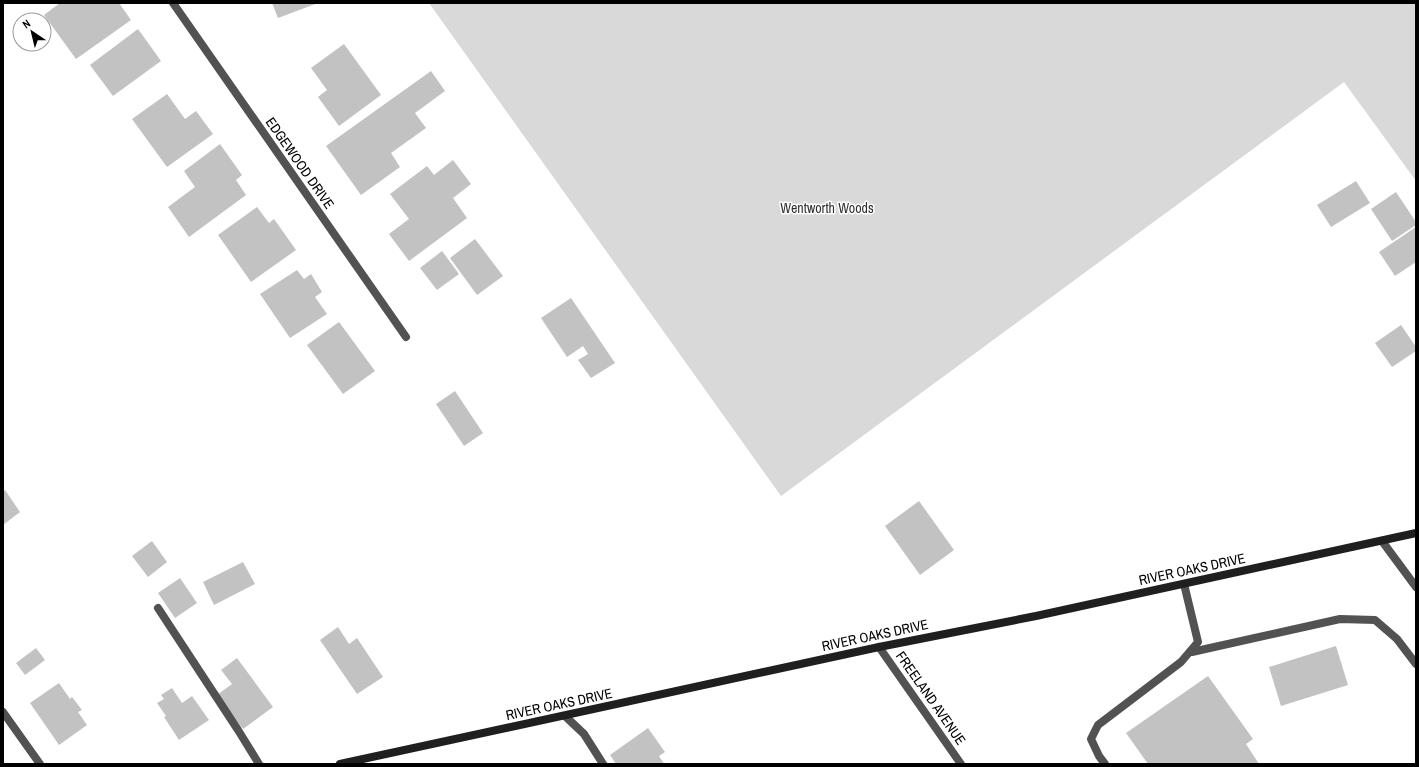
<svg xmlns="http://www.w3.org/2000/svg" width="1419" height="767" font-family="'Archivo Narrow',sans-serif">
<style>
.green{fill:#d9d9d9}
.building{fill:#c2c2c2}
.lines{fill:none;stroke-linecap:round;stroke-linejoin:round}
.service{stroke:#525252;stroke-width:8}
.minor{stroke:#525252;stroke-width:8}
.secondary{stroke:#1f1f1f;stroke-width:8}
.labels{text-anchor:middle;dominant-baseline:central;stroke-width:3;stroke-linejoin:round;paint-order:stroke}
.street-label{font-size:14px;fill:#000;stroke:#fff}
.park-label{font-size:14px;fill:#303030;stroke:#fff}
</style>
<rect width="100%" height="100%" fill="#fff"/>
<polygon class="green" points="429,3 1416,3 1416,181 1344,82 781,496"/>
<g class="building">
<polygon points="60,3 119,3 131,20 76,59 44,15"/>
<polygon points="272,3 318,3 278,18"/>
<polygon points="138,29 161,61 113,96 90,65"/>
<polygon points="344,44 381,95 339,126 318,97 327,90 311,68"/>
<polygon points="431,71 445,91 415,113 426,128 391,153 400,167 361,195 326,146"/>
<polygon points="167,94 185,119 196,111 213,134 167,167 132,119"/>
<polygon points="220,144 242,175 236,180 246,195 189,237 168,207 195,187 184,171"/>
<polygon points="453,160 471,184 453,198 467,218 409,261 389,234 409,219 390,194 427,166 434,175"/>
<polygon points="1356,181 1370,203 1331,227 1317,205"/>
<polygon points="1396,192 1416,222 1416,225 1392,241 1371,209"/>
<polygon points="257,207 269,223 274,219 296,250 251,282 218,235"/>
<polygon points="1416,227 1416,262 1395,276 1379,252"/>
<polygon points="475,239 503,276 477,295 450,258"/>
<polygon points="442,251 459,274 437,290 420,268"/>
<polygon points="297,270 304,279 311,274 322,292 315,297 327,314 290,338 260,294"/>
<polygon points="571,298 615,363 591,378 578,360 588,354 583,346 567,357 541,318"/>
<polygon points="339,322 375,371 343,394 307,345"/>
<polygon points="1401,325 1416,347 1416,351 1392,367 1375,343"/>
<polygon points="455,391 483,433 464,446 436,404"/>
<polygon points="5,490 20,512 3,525 3,492"/>
<polygon points="919,501 954,550 920,575 885,526"/>
<polygon points="152,541 167,562 148,577 132,556"/>
<polygon points="243,562 255,584 214,605 203,582"/>
<polygon points="180,578 197,603 175,618 158,593"/>
<polygon points="338,627 349,644 357,638 383,677 357,694 320,640"/>
<polygon points="1336,646 1348,685 1281,706 1269,667"/>
<polygon points="36,648 45,660 25,675 16,663"/>
<polygon points="237,658 273,707 243,729 217,695 232,684 221,670"/>
<polygon points="1208,676 1253,739 1246,744 1259,764 1148,764 1126,733"/>
<polygon points="59,683 70,699 72,697 82,710 78,712 87,725 59,745 30,703"/>
<polygon points="172,688 182,703 192,696 209,720 179,740 164,717 166,716 157,703 164,699 161,695"/>
<polygon points="648,728 665,752 659,756 664,764 616,764 610,755"/>
</g>
<g class="lines">
<g class="service">
<polyline points="158,608 238,730 259,764"/>
<polyline points="1192,652 1340,619 1375,620 1397,639 1416,664"/>
<polyline points="565,716 584,734 603,764"/>
<polyline points="1105,764 1099,756 1091,739 1098,725 1181,662 1198,642 1184,584"/>
</g>
<g class="minor">
<polyline points="173,3 406,337"/>
<polyline points="1382,541 1416,587"/>
<polyline points="879,647 961,764"/>
<polyline points="3,712 40,764"/>
</g>
<polyline class="secondary" points="340,764 879,647 1036,616 1416,533"/>
</g>
<g class="labels">
<g class="street-label">
<text transform="translate(300 163) rotate(55)">EDGEWOOD DRIVE</text>
<text transform="translate(1192 569) rotate(-12)">RIVER OAKS DRIVE</text>
<text transform="translate(875 635) rotate(-12)">RIVER OAKS DRIVE</text>
<text transform="translate(931 698) rotate(55)">FREELAND AVENUE</text>
<text transform="translate(559 704) rotate(-12)">RIVER OAKS DRIVE</text>
</g>
<g class="park-label">
<text x="827" y="208">Wentworth Woods</text>
</g>
</g>
<rect width="1419" height="767" fill="none" stroke="#000000" stroke-width="8"/>
<g transform="translate(32 32) rotate(325)"><circle r="19" fill="#ffffff" stroke="#999999"/>
<path d="M0-3L7 15L0 10L-7 15Z" fill="#000000"/>
<text y="-6" font-size="11" font-weight="bold" text-anchor="middle" fill="#000000">N</text>
</g>
</svg>
